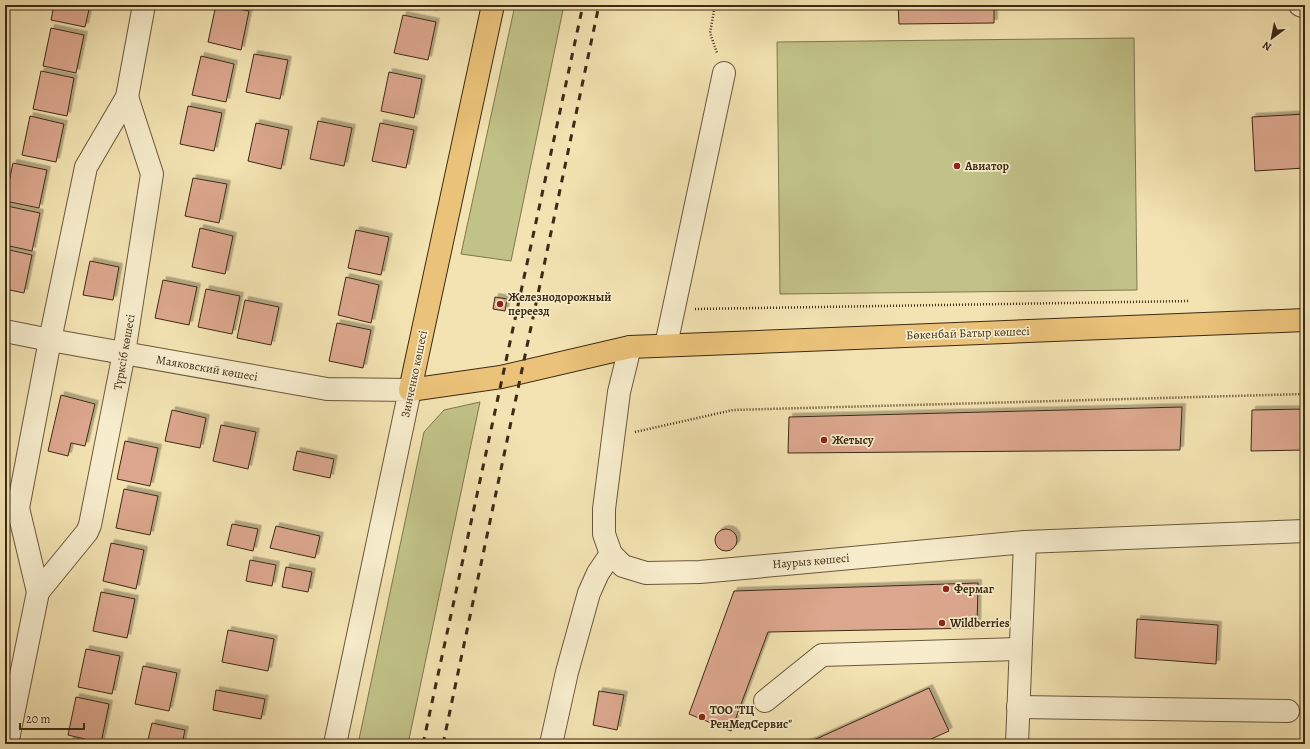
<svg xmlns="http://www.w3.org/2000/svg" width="1310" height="749" font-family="Alegreya,serif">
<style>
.green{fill:#c1c288;stroke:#7f764e}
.building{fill:#dca78e;stroke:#3d2a13;filter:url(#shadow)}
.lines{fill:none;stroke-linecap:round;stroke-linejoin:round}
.minor-casing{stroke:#6a583b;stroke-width:24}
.major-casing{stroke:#3d2a13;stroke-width:24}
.path{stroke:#3d2a13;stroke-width:2.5;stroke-dasharray:1 2;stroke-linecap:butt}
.minor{stroke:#f7edcd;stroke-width:22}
.major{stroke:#eac279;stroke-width:22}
.rail{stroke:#3d2a13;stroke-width:3;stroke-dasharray:7 7;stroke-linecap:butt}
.poi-dot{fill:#8f2418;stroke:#f7edcd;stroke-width:1.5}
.labels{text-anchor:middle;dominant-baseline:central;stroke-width:3.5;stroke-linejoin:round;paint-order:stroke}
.poi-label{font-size:12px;font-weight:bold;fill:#3d2a13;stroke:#f7edcd;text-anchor:start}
.street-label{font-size:12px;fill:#3d2a13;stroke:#f7edcd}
</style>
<defs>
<filter id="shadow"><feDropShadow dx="3.5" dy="-3.5" stdDeviation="0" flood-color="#0004"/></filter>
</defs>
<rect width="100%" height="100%" fill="#f3e3b2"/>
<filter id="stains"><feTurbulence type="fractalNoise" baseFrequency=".005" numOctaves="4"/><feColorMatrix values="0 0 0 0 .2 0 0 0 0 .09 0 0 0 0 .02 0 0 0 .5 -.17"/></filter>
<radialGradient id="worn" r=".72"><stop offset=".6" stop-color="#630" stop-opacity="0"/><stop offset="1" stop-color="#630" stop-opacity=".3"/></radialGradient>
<g class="green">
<polygon points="515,5 564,5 511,261 461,254"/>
<polygon points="1134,38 1137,290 780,294 777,42"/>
<polygon points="480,402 408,744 358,744 424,432 444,410"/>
</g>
<g class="building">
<polygon points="54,5 90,5 85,27 51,20"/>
<polygon points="216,5 249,11 241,50 208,42"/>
<polygon points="415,5 438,5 437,10"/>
<polygon points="898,5 994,5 994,23 899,24"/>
<polygon points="403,15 436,22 428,60 394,53"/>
<polygon points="51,28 84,35 76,73 43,66"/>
<polygon points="254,54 288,60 280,99 246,92"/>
<polygon points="201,56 234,64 226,102 192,95"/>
<polygon points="41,71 74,78 67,116 33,109"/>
<polygon points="389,72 422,79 414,118 381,111"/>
<polygon points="188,106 222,113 214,151 180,144"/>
<polygon points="1305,114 1305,168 1255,171 1252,117"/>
<polygon points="30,116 64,124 56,162 22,155"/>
<polygon points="318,121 352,128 344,166 310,159"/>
<polygon points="256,123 289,130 281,169 248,161"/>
<polygon points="380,123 414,130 406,168 372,161"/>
<polygon points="13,163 47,170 39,208 5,201"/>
<polygon points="193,178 227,184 219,223 185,216"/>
<polygon points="7,206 40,213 32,251 5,245 5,213"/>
<polygon points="200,228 233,236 225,274 192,267"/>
<polygon points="356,230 389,237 381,275 348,268"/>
<polygon points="5,249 32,255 24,293 5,289"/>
<polygon points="90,261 119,267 113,300 83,295"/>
<polygon points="346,277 379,285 371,323 338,315"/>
<polygon points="163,280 197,287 189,325 155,318"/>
<polygon points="206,289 240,296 232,334 198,327"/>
<polygon points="495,297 507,299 505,311 493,309"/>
<polygon points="245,300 279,307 271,345 237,338"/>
<polygon points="337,323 371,330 363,368 329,361"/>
<polygon points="61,395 95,404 85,446 71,443 68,456 48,451"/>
<polygon points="1182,407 1180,450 788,453 789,417"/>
<polygon points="1305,409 1305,450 1251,451 1252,410"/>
<polygon points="172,410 206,418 200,448 165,441"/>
<polygon points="221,425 256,432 248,469 213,461"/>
<polygon points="125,441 158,448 150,486 117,479"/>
<polygon points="297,451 334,459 330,478 293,470"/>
<polygon points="124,489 158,496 150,535 116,528"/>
<polygon points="232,524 258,529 253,551 227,545"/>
<polygon points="276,526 320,536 315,558 270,548"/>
<circle cx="726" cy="540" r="11"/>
<polygon points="111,543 144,550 136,589 103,581"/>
<polygon points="250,560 276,565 272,586 246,581"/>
<polygon points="286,567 312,572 308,592 282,587"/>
<polygon points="978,583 977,628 768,632 731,731 689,714 734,591"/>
<polygon points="101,592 135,599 127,638 93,631"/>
<polygon points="1137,619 1218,625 1216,664 1135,658"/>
<polygon points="228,630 274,639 268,671 222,662"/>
<polygon points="86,649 120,656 112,694 78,687"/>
<polygon points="143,666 177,673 169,711 135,704"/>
<polygon points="929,688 949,731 920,744 805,744"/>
<polygon points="216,690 265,699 261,719 213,710"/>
<polygon points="599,691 624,695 617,730 593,725"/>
<polygon points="76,697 109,704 101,743 68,735"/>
<polygon points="152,723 185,730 182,744 147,744"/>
<polygon points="70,740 88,744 69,744"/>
</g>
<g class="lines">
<defs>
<g id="minor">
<polyline points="1300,5 1305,7"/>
<polyline points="5,331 50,340 327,389 410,390 335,744"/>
<polyline points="666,345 724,73"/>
<polyline points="630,347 619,392 604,509 604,534 611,554 623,566 646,573 700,572 1025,542 1017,744"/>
<polyline points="1025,542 1305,531"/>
<polyline points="38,592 87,532 90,525 124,353 152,174 127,97"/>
<polyline points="765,701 822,655 1020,649"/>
<polyline points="1018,707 1288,711"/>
<polyline points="7,744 38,592 18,508 50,340 86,167 127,97 144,5"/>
<polyline points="551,744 567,672 589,593 598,573 611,554"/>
</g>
<polyline id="major" points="493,5 410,390 501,377 630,347 1305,320"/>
</defs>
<use href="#minor" class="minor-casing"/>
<use href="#major" class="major-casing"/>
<g class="path">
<polyline points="715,5 710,33 717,53"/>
<polyline points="695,309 1190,301"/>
<polyline points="635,432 733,410 1305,394"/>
</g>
<use href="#minor" class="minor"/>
<use href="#major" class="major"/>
<g class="rail">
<polyline points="423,744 583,5"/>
<polyline points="443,744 599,5"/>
</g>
</g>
<g class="poi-dot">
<circle cx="957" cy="166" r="4"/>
<circle cx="500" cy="304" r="4"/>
<circle cx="824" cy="440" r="4"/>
<circle cx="946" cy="589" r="4"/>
<circle cx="942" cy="623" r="4"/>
<circle cx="702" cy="717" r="4"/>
</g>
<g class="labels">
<g class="poi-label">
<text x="965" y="166">Авиатор</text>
<text x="508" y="297">Железнодорожный<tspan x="508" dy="14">переезд</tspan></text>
<text x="832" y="440">Жетысу</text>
<text x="954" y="589">Фермаг</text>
<text x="950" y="623">Wildberries</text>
<text x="710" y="710">ТОО "ТЦ<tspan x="710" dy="14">РенМедСервис"</tspan></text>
</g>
<g class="street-label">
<text transform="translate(968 333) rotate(-2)">Бөкенбай Батыр көшесі</text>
<text transform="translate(124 352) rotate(-80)">Түрксіб көшесі</text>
<text transform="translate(207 368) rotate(10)">Маяковский көшесі</text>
<text transform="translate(414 374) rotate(-78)">Зинченко көшесі</text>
<text transform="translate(811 561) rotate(-5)">Наурыз көшесі</text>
</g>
</g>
<rect width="1310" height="749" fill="none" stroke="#f3e3b2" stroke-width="20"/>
<rect x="6" y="6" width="1298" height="737" fill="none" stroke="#3d2a13" stroke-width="2"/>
<rect x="10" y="10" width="1290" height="729" fill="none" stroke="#3d2a13"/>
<g transform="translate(1272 38) rotate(212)" stroke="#f7edcd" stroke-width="3" paint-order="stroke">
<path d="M0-3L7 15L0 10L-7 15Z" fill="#3d2a13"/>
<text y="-6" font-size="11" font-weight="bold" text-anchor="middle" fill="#3d2a13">N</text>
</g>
<path d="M20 723v6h64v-6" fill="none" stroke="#3d2a13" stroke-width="2"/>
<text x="26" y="723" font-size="12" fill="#3d2a13" stroke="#f7edcd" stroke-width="3" paint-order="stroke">20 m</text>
<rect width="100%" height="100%" filter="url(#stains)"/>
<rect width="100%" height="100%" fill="url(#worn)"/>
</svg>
